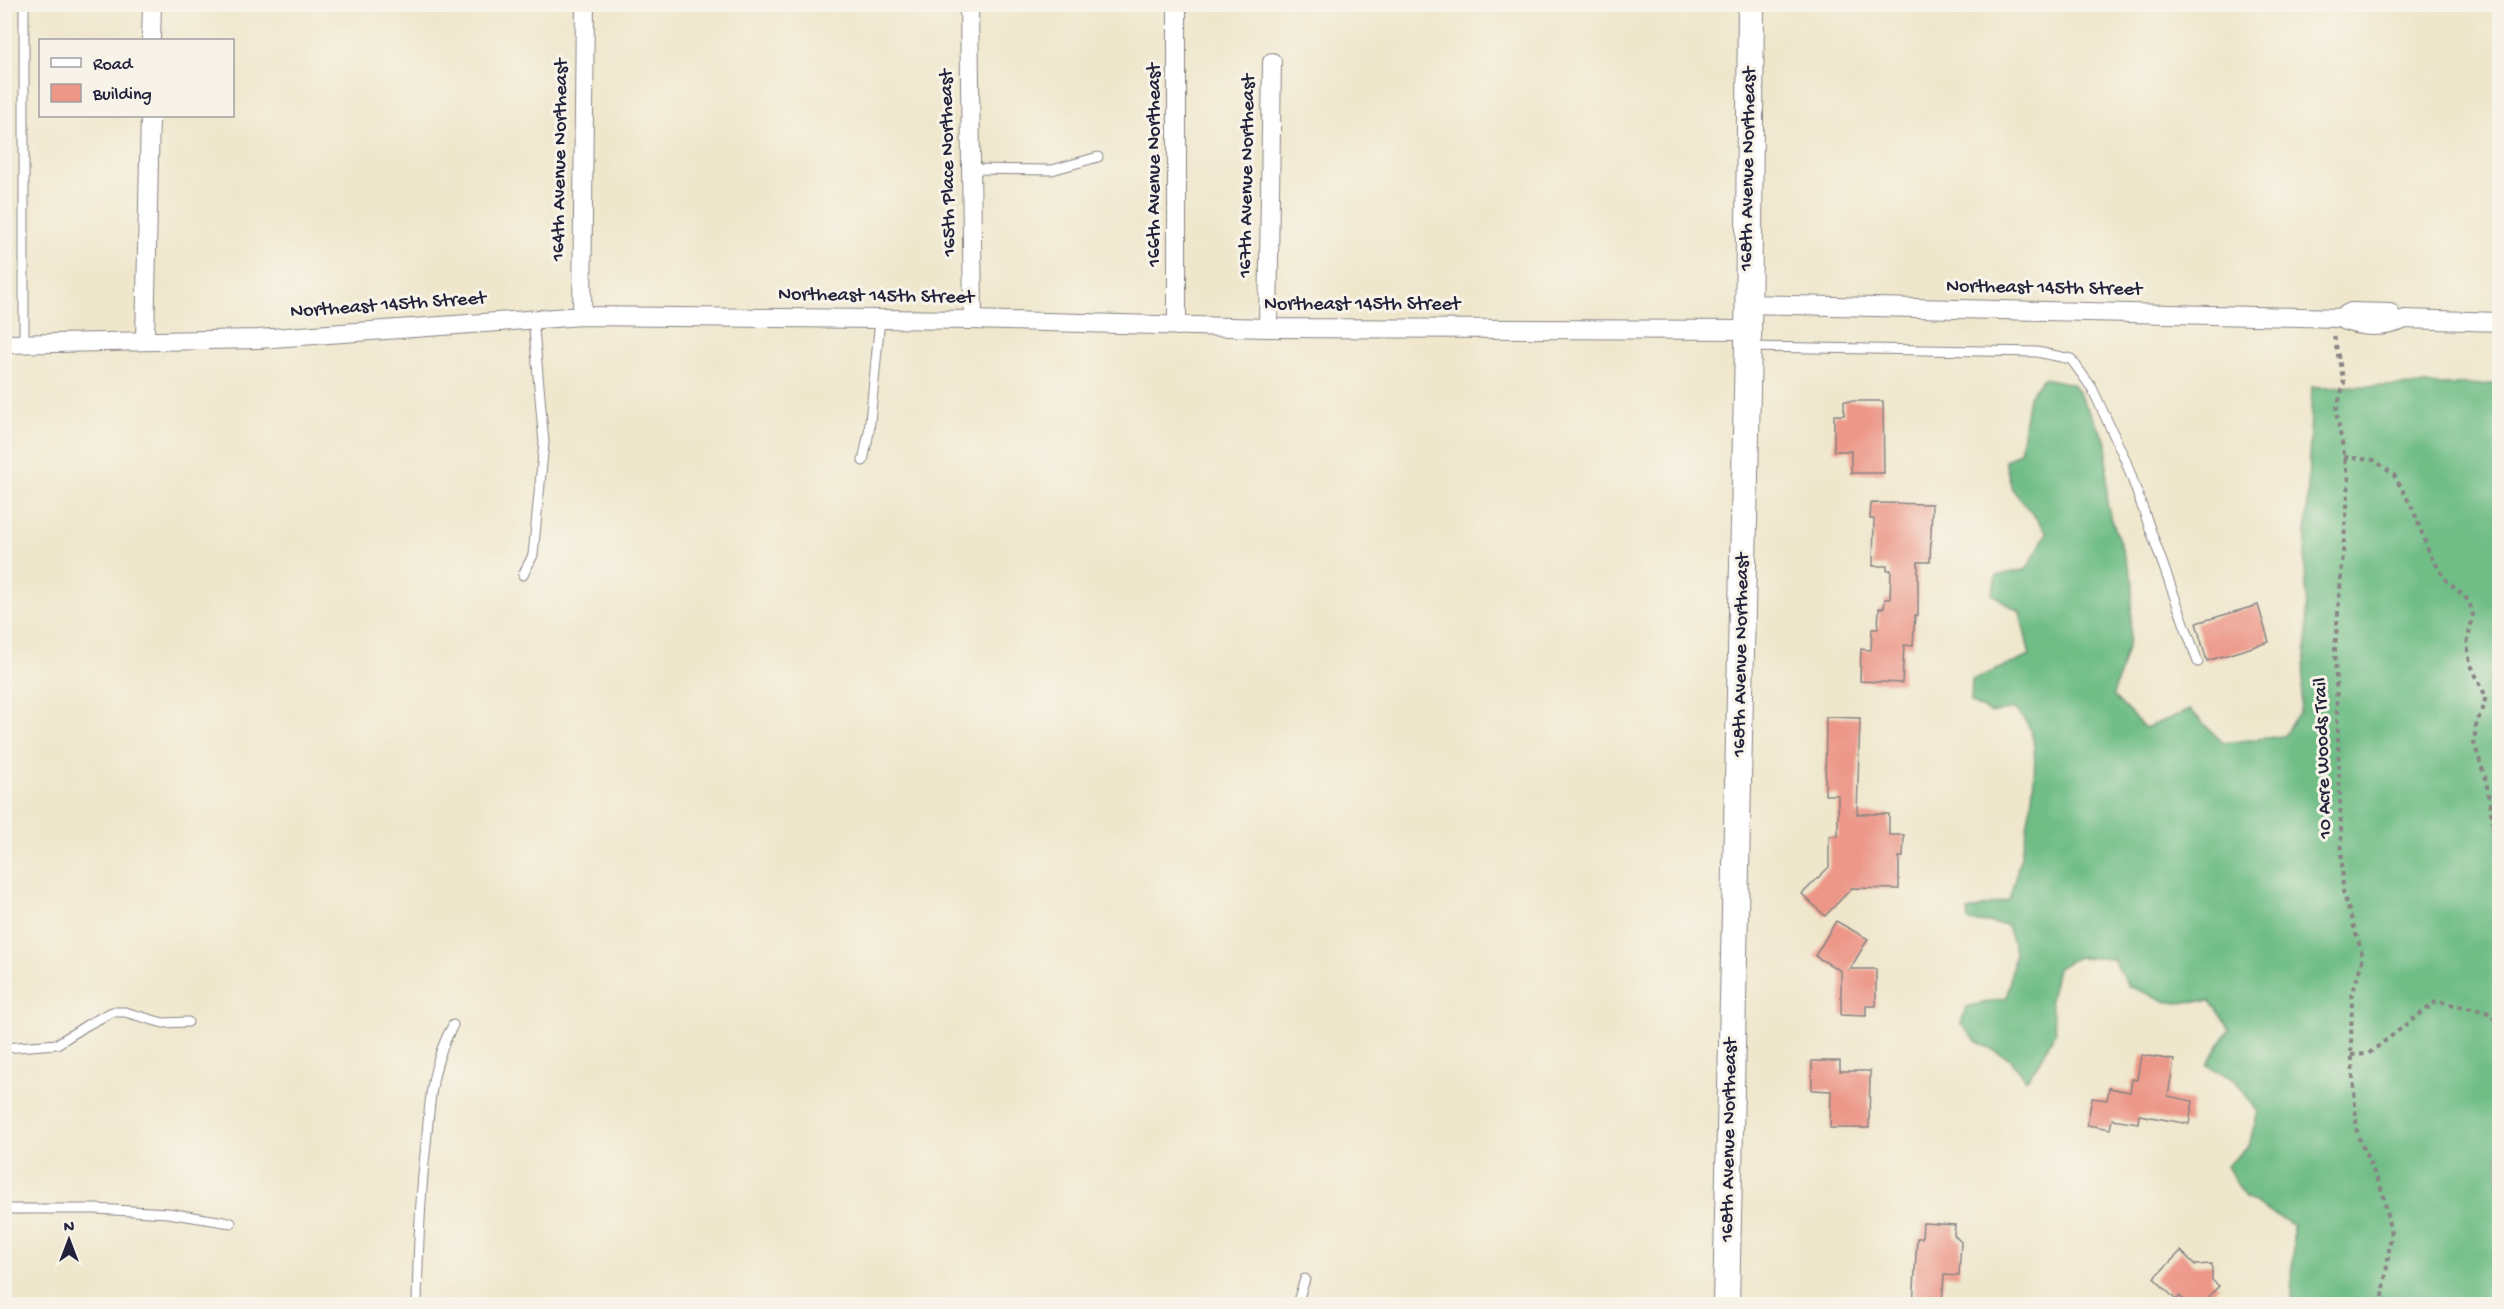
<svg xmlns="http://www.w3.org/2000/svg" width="2504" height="1309" font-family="'Gochi Hand',sans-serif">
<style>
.forest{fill:#6fbd86;stroke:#487060;stroke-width:1.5}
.building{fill:#ec9788}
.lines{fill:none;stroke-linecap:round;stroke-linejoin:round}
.lane-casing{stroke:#888484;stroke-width:11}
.street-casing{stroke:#888484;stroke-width:20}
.secondary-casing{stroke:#888484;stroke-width:28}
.path{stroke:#888484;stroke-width:4;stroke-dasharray:4.5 4.5;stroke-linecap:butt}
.lane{stroke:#fff;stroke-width:9}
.street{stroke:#fff;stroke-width:18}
.secondary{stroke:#fff;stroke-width:26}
.labels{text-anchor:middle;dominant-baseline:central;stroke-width:6;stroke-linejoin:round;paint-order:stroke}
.street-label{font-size:20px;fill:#22223b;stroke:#f7f3e8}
</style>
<rect width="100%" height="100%" fill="#f7f3e8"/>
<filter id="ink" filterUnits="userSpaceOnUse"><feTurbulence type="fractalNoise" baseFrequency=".0167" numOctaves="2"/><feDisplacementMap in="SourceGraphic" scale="12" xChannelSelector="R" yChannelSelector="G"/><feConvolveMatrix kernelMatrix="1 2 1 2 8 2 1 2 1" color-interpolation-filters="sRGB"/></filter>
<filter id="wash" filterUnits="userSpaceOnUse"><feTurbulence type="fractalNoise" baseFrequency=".008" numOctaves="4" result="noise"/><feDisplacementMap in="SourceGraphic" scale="24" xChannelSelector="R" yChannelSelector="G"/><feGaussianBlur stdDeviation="1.35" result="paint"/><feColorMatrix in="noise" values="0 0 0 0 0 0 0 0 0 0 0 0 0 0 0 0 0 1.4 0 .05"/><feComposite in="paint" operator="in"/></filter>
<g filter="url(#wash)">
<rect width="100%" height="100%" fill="#efe7cc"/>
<path class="forest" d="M2043,378L2073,384L2107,442V505L2133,582L2129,640L2113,696L2145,728L2190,710L2223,743L2283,736L2300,711L2307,635L2305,560L2312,387L2499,384V1304H2292L2293,1225L2245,1198L2227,1166L2249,1146L2258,1112L2235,1080L2207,1065L2230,1028L2210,1001L2168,1002L2128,986L2113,959L2078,957L2057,968L2050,1000L2056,1031L2039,1063L2026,1080L2011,1059L1977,1042L1961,1024L1966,1007L2007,998L2015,951L2007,925L1968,921V911L2009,900C2020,863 2046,762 2029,727C2026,721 2020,714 2015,709L1990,713L1971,702L1972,680L2030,656L2020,612L1992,594L1996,576L2027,569L2047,532L2012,489L2005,461L2020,452L2029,396Z"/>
<g id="blocks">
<g class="building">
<polygon points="1844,401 1883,401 1884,473 1851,473 1851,451 1834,451 1834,415 1844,415"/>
<polygon points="1871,503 1932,504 1930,562 1918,562 1918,615 1915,615 1913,646 1904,645 1902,683 1860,681 1861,649 1871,650 1872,629 1878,629 1879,608 1884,608 1885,599 1890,599 1891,570 1887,570 1887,566 1873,566 1874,519 1870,519"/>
<polygon points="2258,605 2269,642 2207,661 2196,623"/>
<polygon points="1826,717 1860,718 1857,814 1889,814 1889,835 1904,835 1903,857 1899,857 1899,889 1852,888 1825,916 1802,894 1829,867 1829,836 1838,836 1838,795 1825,795"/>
<polygon points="1836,921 1868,939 1850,969 1876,969 1876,1006 1866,1006 1866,1016 1841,1015 1841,971 1815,956"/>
<polygon points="2141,1055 2174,1060 2168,1096 2193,1101 2189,1124 2139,1115 2138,1123 2112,1119 2110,1129 2087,1125 2092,1098 2107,1100 2109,1088 2130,1092 2132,1079 2137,1080"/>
<polygon points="1812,1061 1840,1061 1840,1071 1870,1071 1869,1128 1830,1128 1831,1091 1812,1090"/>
<polygon points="1923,1223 1955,1225 1954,1235 1961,1242 1959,1276 1944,1275 1942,1305 1913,1305 1917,1238 1922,1238"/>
<polygon points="2181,1251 2195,1265 2212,1264 2212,1280 2219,1286 2209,1296 2218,1305 2188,1305 2180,1296 2176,1300 2154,1278"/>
</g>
</g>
</g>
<g filter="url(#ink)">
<use href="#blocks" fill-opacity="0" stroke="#888484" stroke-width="1.5"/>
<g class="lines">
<defs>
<g id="lane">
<polyline points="24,4 24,344"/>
<polyline points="971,169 1052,170 1098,157"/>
<polyline points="1751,347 2037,352 2071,359 2092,388 2125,459 2198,662"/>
<polyline points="863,461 869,432 880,319"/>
<polyline points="523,575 533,555 544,443 533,318"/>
<polyline points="4,1048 57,1044 87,1025 112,1012 125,1012 163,1023 188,1022"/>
<polyline points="4,1209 95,1209 168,1213 231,1223"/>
<path d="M417,1304C418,1251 420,1198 426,1144C430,1102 431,1064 453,1025"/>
<polyline points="1297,1304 1305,1279"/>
</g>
<g id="street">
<polyline points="969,4 973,320"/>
<polyline points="1177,4 1177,326"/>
<polyline points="151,40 152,4"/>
<path d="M1748,304L2339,318C2359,328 2385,329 2405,319L2500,322"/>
<polyline points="582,316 585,4"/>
<polyline points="2339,318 2351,312 2390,313"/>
<polyline points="1268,328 1272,62"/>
<polyline points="145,340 150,116"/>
<polyline points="4,344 258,339 582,316 973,320 1268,328 1748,330"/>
</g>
<polyline id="secondary" points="1726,1304 1748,347 1751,4"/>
</defs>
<use href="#lane" class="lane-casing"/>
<use href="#street" class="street-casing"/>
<use href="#secondary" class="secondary-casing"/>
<g class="path">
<polyline points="2334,336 2344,383 2336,411 2349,481 2335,649 2343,891 2363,957 2352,996 2351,1046 2357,1134 2383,1193 2391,1235 2382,1304"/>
<polyline points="2344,457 2374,460 2394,475 2413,509 2430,555 2447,581 2469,601 2473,615 2467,644 2470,663 2486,697 2476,726 2474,743 2486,780 2500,868"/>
<polyline points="2351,1055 2368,1054 2437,1001 2489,1013 2500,1025"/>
</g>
<use href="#lane" class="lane"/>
<use href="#street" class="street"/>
<use href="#secondary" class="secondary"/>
</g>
</g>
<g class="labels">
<g class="street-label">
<text transform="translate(561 160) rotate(-89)">164th Avenue Northeast</text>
<text transform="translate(949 163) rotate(-91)">165th Place Northeast</text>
<text transform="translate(1155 165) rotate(-90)">166th Avenue Northeast</text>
<text transform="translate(1749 169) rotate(-89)">168th Avenue Northeast</text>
<text transform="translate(1248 176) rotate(-89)">167th Avenue Northeast</text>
<text transform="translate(2044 289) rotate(1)">Northeast 145th Street</text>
<text transform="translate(876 297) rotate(1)">Northeast 145th Street</text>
<text x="1362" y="305">Northeast 145th Street</text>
<text transform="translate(388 306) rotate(-4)">Northeast 145th Street</text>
<text transform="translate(1742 655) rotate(-89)">168th Avenue Northeast</text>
<text transform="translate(2324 758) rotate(-92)">10 Acre Woods Trail</text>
<text transform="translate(1730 1140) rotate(-89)">168th Avenue Northeast</text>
</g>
</g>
<rect width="2504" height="1309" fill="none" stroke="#f7f3e8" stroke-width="24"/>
<rect x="39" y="39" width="195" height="78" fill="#f7f3e8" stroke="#a29fa3" stroke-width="1.5"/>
<rect x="51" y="58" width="30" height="9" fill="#ffffff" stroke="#a29fa3" stroke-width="1.5"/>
<text x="93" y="69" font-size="18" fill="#22223b">Road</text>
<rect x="51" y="84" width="30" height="18" fill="#ec9788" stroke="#a29fa3" stroke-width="1.5"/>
<text x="93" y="99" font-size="18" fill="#22223b">Building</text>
<g transform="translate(69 1240)" stroke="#f7f3e8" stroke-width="4.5" paint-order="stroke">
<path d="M0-4.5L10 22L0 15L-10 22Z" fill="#22223b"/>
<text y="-9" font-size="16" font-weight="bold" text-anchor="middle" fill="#22223b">N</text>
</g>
</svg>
